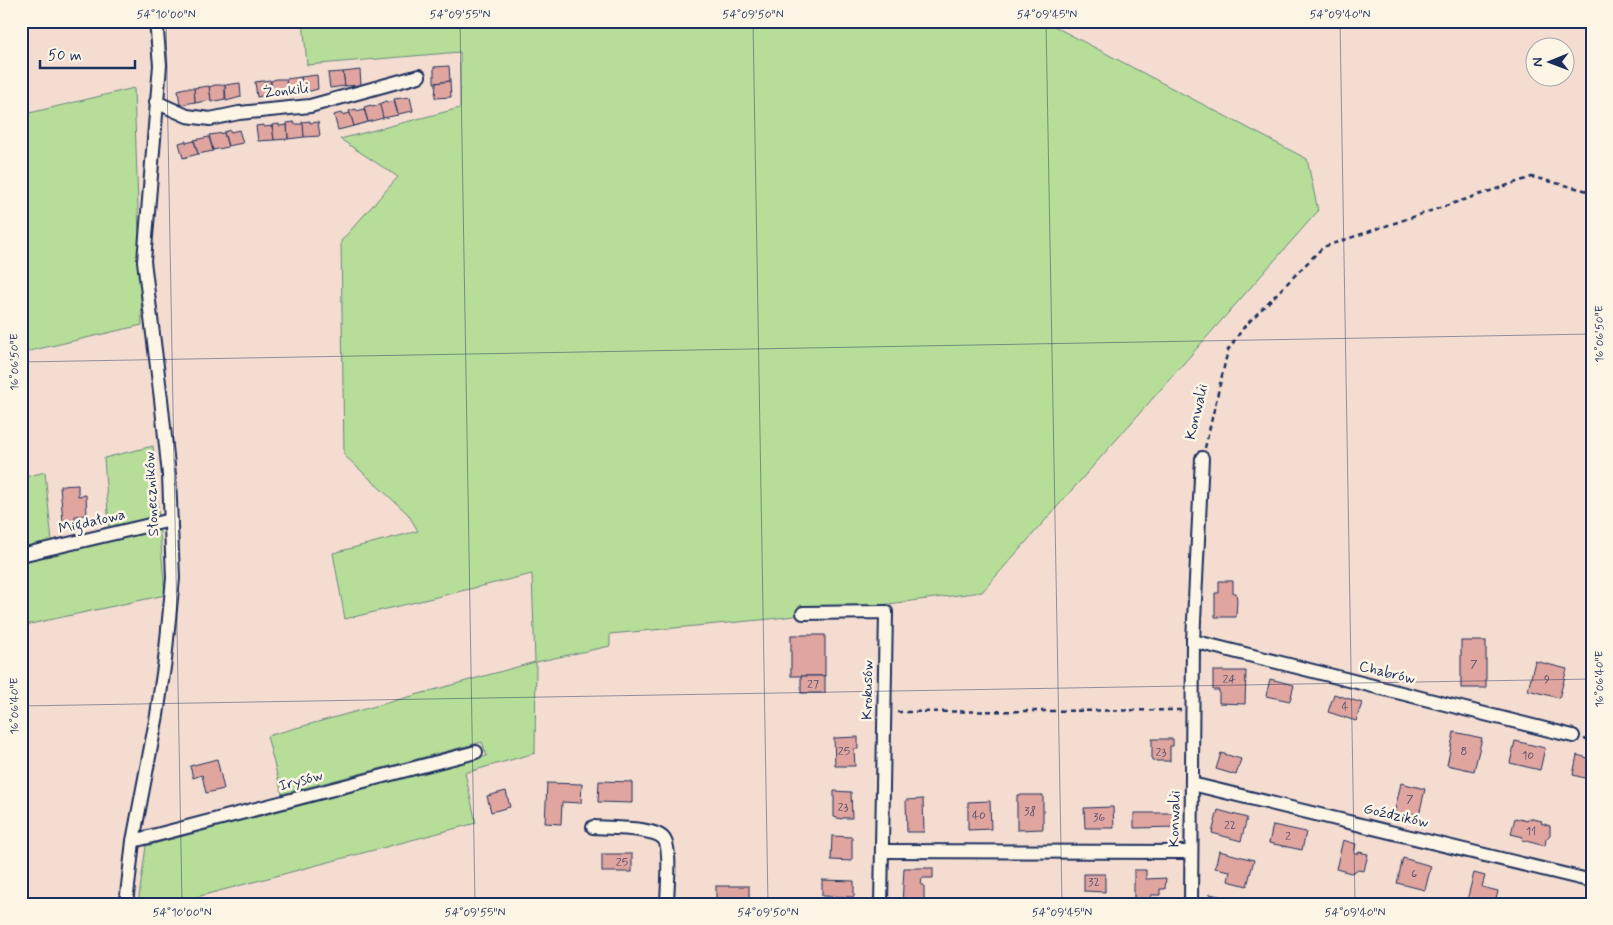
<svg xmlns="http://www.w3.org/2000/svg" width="1613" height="925" font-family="Mynerve,sans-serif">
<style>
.green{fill:#b6de99;stroke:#68867c}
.building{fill:#e0a59f;stroke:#1b2f5e}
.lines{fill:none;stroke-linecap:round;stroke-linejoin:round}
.minor-casing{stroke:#1b2f5e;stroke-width:16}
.path{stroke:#1b2f5e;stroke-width:2.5;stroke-dasharray:5 4;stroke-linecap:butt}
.minor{stroke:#fcf5e5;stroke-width:12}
.ticks{fill:none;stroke:#1b2f5e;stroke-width:1;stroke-opacity:0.45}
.labels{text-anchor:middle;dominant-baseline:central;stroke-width:5;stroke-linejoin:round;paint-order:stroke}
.number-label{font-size:12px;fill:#4c4c6e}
.street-label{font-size:15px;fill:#1b2f5e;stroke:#fcf5e5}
.neatline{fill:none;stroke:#1b2f5e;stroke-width:2}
.ticks-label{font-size:12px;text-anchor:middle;fill:#1b2f5e}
</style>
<rect width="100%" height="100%" fill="#f4ddd0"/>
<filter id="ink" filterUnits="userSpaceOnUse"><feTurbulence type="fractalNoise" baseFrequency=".02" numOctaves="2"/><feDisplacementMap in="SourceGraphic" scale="10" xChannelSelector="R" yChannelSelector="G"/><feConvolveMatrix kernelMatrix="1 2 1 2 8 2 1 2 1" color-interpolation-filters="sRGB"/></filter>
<g filter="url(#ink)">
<g class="green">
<polygon points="303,21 1044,21 1307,159 1318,211 982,592 770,619 610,634 610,646 536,662 535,753 465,773 476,823 170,904 138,904 146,846 487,756 482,742 282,794 267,736 535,662 532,574 345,619 333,553 418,531 408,514 344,455 341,241 398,177 340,139 460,108 460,52 307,65"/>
<polygon points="134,88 142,325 21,353 21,115"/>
<polygon points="153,446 165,595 21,626 21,478 45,472 52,542 109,527 104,458"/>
</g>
<g class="building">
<polygon points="222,21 249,21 249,22 222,23"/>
<polygon points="449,66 450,81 434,83 434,67"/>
<polygon points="360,70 361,85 345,86 343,72"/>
<polygon points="343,72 345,86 330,88 328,73"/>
<polygon points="317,75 318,89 303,93 301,77"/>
<polygon points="301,77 302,91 287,94 286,79"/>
<polygon points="276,79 286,79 287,92 272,96 271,81"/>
<polygon points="270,80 272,94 257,97 255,82"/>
<polygon points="450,81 451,97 435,98 436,83"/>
<polygon points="240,83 241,97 226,101 225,85"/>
<polygon points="215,85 225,85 225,99 211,102 209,87"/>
<polygon points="209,86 211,100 195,103 194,88"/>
<polygon points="185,88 194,88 195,102 180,105 178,90"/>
<polygon points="410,97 413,111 398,114 394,99"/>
<polygon points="386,101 387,103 394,101 398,115 383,118 379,104"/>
<polygon points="371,105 372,107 380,105 383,118 368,122 364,107"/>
<polygon points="356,109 357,111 364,109 368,122 354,126 349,111"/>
<polygon points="341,113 342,115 350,113 354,126 338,130 334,115"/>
<polygon points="310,121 310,123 318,122 320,136 304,137 302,122"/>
<polygon points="294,122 294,124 303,124 304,137 288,139 287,123"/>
<polygon points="279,124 279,126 287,125 288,139 274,140 272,125"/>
<polygon points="264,125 264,127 272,126 274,140 258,141 256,126"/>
<polygon points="230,130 231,132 239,130 243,143 228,146 224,132"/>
<polygon points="224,133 228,147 213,150 209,135"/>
<polygon points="209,137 213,151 198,154 194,140"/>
<polygon points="186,141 186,143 194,141 198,154 183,158 179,143"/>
<polygon points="78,485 78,496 86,495 87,515 75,516 75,521 63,522 60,486"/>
<polygon points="1219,581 1233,581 1233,593 1236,593 1237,600 1236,617 1215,617 1215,593 1219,593"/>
<rect x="791" y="635" width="34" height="41"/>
<rect x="1461" y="641" width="25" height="47"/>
<polygon points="1535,661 1567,669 1559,698 1528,690"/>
<polygon points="1213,671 1246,671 1245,704 1219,703 1219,690 1213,690"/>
<rect x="801" y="676" width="24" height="17"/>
<polygon points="1270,679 1294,685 1290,701 1266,696"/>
<polygon points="1334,694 1362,703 1356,721 1328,712"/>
<polygon points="1454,732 1482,738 1474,771 1447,765"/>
<polygon points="858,737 858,749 854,749 855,766 835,766 834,738"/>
<polygon points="1152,739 1173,739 1173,746 1170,746 1170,761 1152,761"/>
<polygon points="1515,741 1545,748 1540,770 1510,763"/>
<polygon points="1221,753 1241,759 1236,775 1216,769"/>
<polygon points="1577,755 1592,759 1592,780 1573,775"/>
<polygon points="217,759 224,789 206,793 202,775 193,778 190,766"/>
<polygon points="599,781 632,782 632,803 598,802"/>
<polygon points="547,783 582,784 581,803 562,802 561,824 545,823"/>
<polygon points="1401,783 1425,789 1419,815 1405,812 1403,816 1394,814"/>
<polygon points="506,791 510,807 491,812 487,796"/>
<polygon points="834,791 851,792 852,818 843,818 841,819 834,817"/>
<polygon points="1017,795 1043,795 1043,829 1017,830"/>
<polygon points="923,799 924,832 907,832 906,800"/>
<polygon points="990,801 991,829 968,830 968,802"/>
<polygon points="1113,807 1114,828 1085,828 1084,808"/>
<polygon points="1218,810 1247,818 1241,841 1212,833"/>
<polygon points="1134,813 1177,813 1177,827 1134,828"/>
<polygon points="1515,818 1527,821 1528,818 1537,820 1542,821 1541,823 1550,826 1550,835 1546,839 1545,846 1522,840 1523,837 1511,834"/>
<polygon points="1273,825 1306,832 1302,850 1269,843"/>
<polygon points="832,836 852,837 852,861 831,860"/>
<polygon points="1343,840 1356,844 1354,853 1358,854 1359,852 1368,854 1364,871 1357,870 1351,873 1336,869"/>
<polygon points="1219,851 1254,860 1247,886 1228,881 1230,871 1215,868"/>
<rect x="602" y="854" width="30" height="18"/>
<polygon points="1403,858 1431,866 1425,890 1397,883"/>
<polygon points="904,868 933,868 933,878 922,878 921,885 924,885 924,904 902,904"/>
<polygon points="1134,870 1146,870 1146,879 1166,878 1165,889 1160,889 1160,895 1151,895 1150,904 1134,904"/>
<polygon points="1474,873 1485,876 1482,887 1498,891 1495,904 1466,904"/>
<polygon points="1084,874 1105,874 1105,892 1084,891"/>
<polygon points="822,880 854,881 854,897 822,896"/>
<rect x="716" y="886" width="33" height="18"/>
<polygon points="1210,894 1245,902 1244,904 1207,903"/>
<rect x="559" y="903" width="25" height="1"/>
</g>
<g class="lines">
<defs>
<g id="minor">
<polyline points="156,102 187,116 210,119 239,113 310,106 419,76"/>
<polyline points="21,555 171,520"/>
<polyline points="803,613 886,612 881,904"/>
<polyline points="1193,641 1573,736"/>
<polyline points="1192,784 1592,881"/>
<path d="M593,827C609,828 652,827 663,838C672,846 667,890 667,904"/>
<polyline points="133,841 476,752"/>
<polyline points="882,851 1191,852"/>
<polyline points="126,904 133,841 157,715 165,660 173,578 169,475 161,399 144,261 160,65 156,21"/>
<polyline points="1191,904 1193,641 1202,458"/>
</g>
</defs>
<use href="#minor" class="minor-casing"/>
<g class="path">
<polyline points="1205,448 1228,350 1244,327 1323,247 1532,177 1592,192"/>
<polyline points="897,712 1181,710"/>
<polyline points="1584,739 1592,741"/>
</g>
<use href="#minor" class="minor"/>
</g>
</g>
<path class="ticks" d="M166,21L182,904M460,21L475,904M753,21L768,904M1046,21L1062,904M1340,21L1355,904M21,362L1592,334M21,706L1592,679"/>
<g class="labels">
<g class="number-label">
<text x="1474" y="665">7</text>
<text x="1229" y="680">24</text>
<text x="1547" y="680">9</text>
<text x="813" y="685">27</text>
<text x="1345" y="707">4</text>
<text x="844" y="752">25</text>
<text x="1464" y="752">8</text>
<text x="1161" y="753">23</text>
<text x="1528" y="756">10</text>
<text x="1410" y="800">7</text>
<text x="843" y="808">23</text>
<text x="1030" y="812">38</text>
<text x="979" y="816">40</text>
<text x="1099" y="818">36</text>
<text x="1230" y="826">22</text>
<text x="1531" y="832">11</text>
<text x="1288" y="837">2</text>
<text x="622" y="863">25</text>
<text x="1414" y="874">6</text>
<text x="1094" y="883">32</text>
</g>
<g class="street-label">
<text transform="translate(286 91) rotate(-7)">Żonkili</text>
<text transform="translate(1197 412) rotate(-77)">Konwalii</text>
<text transform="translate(152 494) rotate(-93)">Słoneczników</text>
<text transform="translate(92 522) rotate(-13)">Migdałowa</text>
<text transform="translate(1387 673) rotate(14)">Chabrów</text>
<text transform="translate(868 690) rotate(-89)">Krokusów</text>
<text transform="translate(301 781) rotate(-15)">Irysów</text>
<text transform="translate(1396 816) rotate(13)">Goździków</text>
<text transform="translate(1175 819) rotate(-89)">Konwalii</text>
</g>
</g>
<rect width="1613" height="925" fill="none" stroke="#fcf5e5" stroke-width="55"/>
<g transform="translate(1550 62) rotate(269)"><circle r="24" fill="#fcf5e5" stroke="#a2a6af"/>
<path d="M0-4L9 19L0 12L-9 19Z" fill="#1b2f5e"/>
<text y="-8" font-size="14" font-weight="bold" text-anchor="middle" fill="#1b2f5e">N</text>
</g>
<path d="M40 60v8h95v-8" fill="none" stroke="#1b2f5e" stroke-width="2.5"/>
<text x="48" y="60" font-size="15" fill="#1b2f5e" stroke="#fcf5e5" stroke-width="4" paint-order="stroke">50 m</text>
<rect x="28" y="28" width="1558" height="870" class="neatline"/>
<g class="ticks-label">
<text x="166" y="18">54°10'00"N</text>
<text x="460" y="18">54°09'55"N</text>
<text x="753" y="18">54°09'50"N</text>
<text x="1047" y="18">54°09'45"N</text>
<text x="1340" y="18">54°09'40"N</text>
<text transform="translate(1599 334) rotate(-90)" y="4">16°06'50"E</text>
<text transform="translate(14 362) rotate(-90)" y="4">16°06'50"E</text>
<text transform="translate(1599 679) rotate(-90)" y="4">16°06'40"E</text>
<text transform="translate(14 706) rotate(-90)" y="4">16°06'40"E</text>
<text x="182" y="916">54°10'00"N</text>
<text x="475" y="916">54°09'55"N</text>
<text x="768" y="916">54°09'50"N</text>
<text x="1062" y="916">54°09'45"N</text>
<text x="1355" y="916">54°09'40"N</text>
</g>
</svg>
